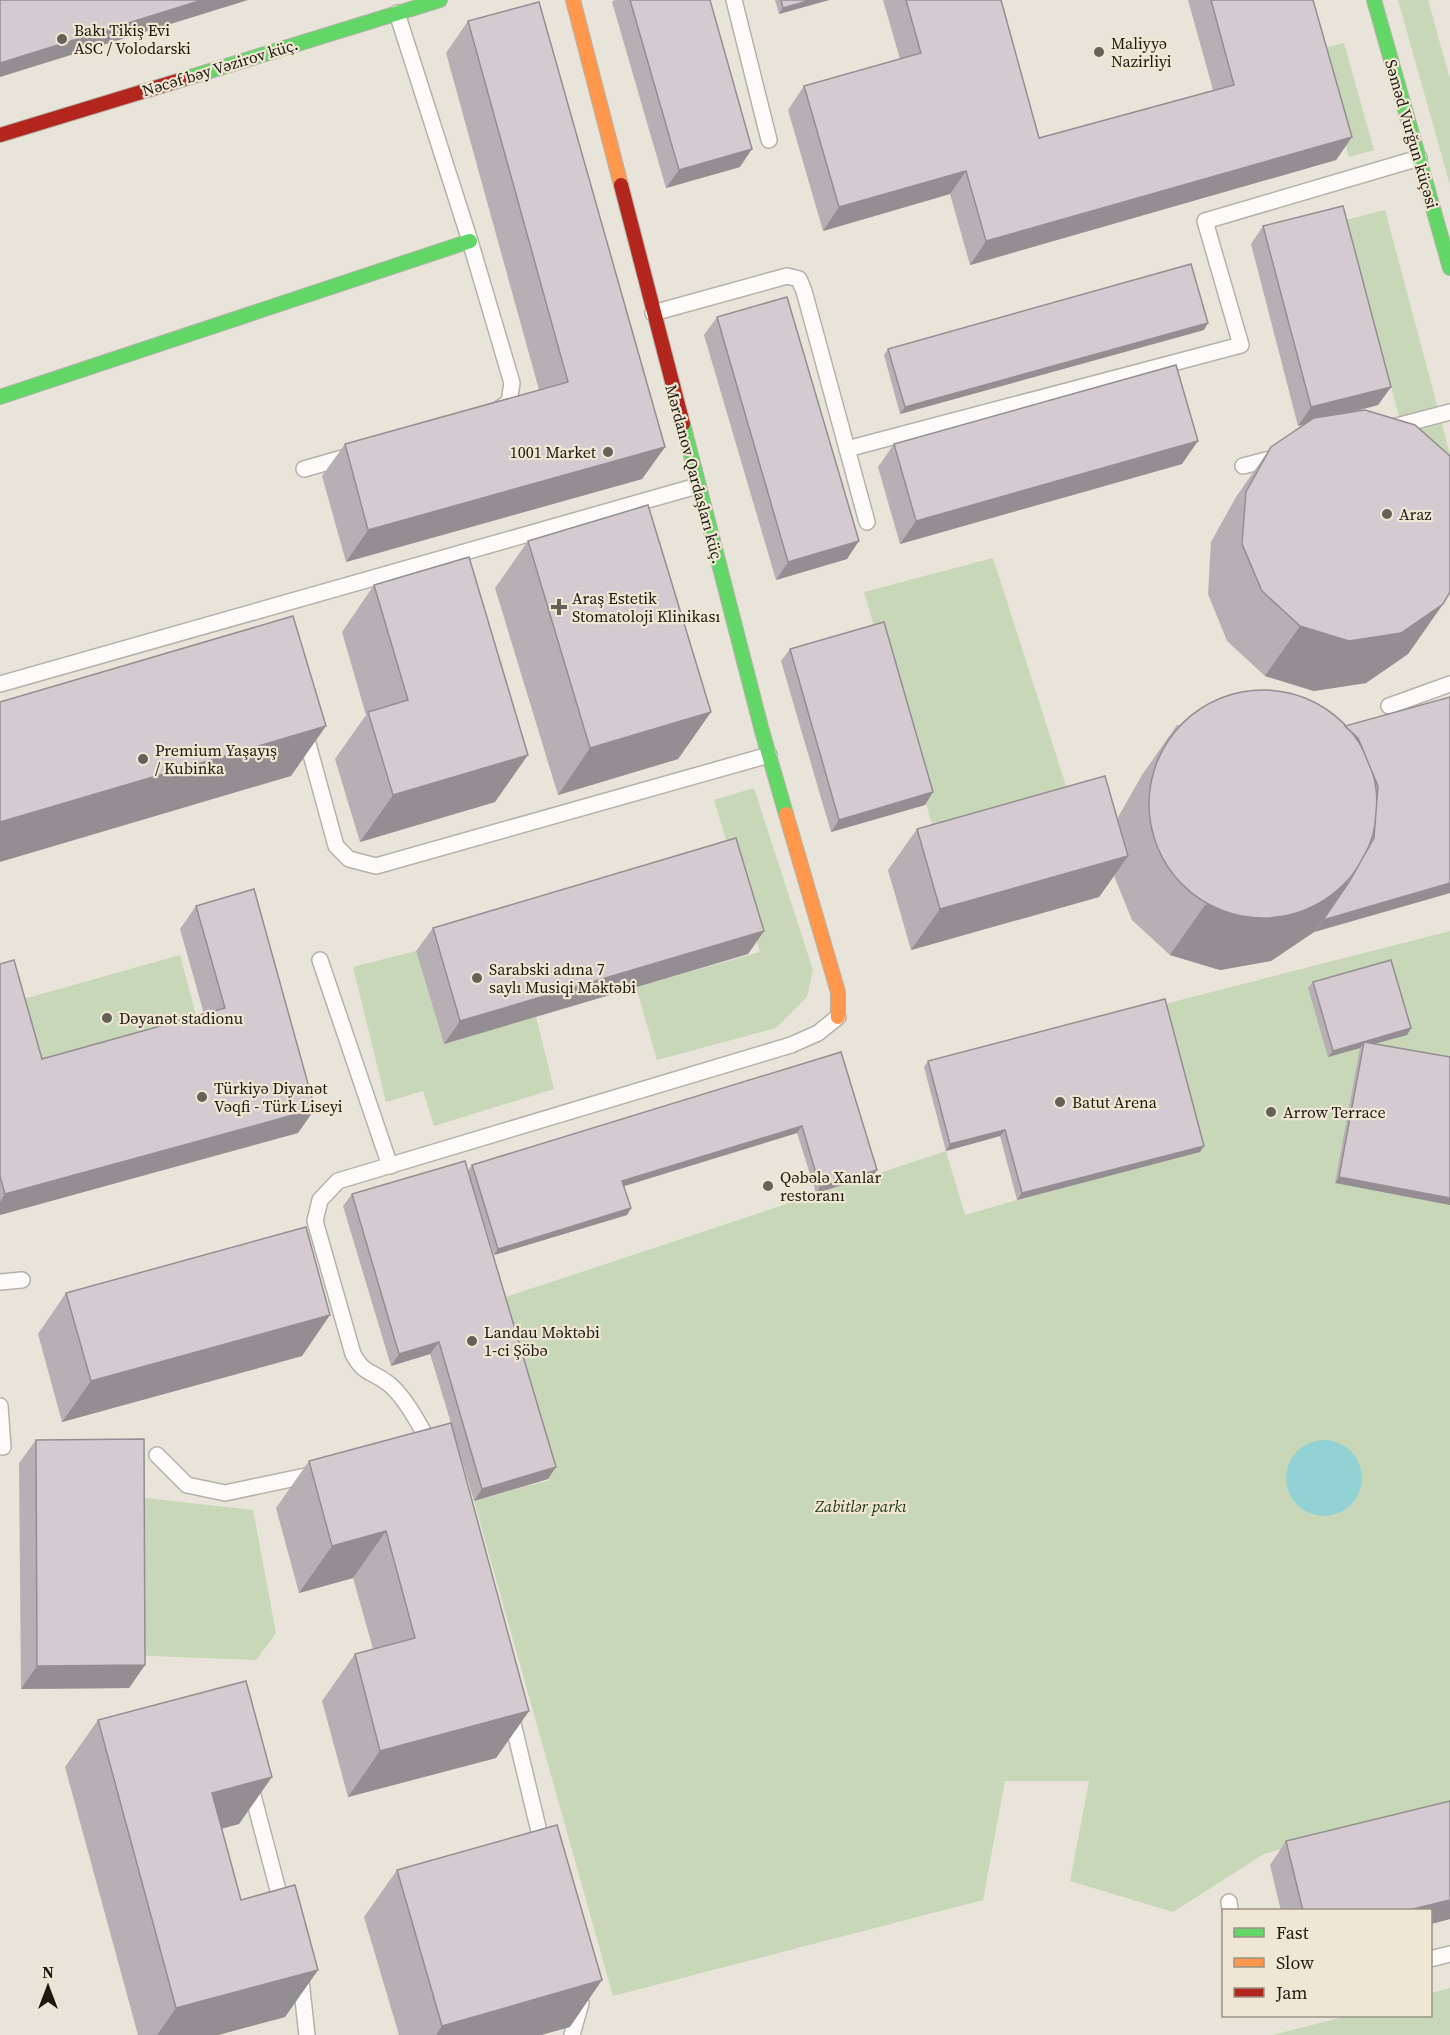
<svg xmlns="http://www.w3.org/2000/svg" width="1450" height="2035" font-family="'Source Serif 4',serif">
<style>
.green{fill:#c8d7b7}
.water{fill:#92d2d4}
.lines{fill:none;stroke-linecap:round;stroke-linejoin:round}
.lane-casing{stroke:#b6b2aa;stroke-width:18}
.fast-casing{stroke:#b6b2aa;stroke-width:16}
.slow-casing{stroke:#b6b2aa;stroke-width:16}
.jam-casing{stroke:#b6b2aa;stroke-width:16}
.lane{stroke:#fcfbf9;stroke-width:15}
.fast{stroke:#63d668;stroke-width:14}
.slow{stroke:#ff974d;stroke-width:14}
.jam{stroke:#b3261e;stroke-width:14}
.wall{fill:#b6afb4}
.shaded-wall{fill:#948e92}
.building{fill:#d4cbd1;stroke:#948e92;stroke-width:1.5}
.poi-dot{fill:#646158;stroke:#efe6d3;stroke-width:2}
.labels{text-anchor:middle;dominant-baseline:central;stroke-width:4.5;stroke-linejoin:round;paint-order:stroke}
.poi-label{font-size:16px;fill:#1d1a13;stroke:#efe6d3;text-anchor:start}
.street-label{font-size:16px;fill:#1d1a13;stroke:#efe6d3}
.park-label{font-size:16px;font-style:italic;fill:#1a3208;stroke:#efe6d3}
</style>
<rect width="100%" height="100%" fill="#e9e4d9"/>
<g class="green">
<polygon points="1398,0 1428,0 1450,79 1450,185"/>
<polygon points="1344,43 1374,150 1349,157 1319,49"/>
<polygon points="1385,210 1450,454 1450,542 1414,472 1346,220"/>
<polygon points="993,558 1076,817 941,855 864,592"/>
<polygon points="754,788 813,970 807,997 776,1028 657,1060 636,987 760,952 714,800"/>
<polygon points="1450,931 1450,1801 1264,1854 1173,1912 1070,1881 1089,1781 1005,1781 983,1900 613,1996 474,1501 550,1480 548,1479 494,1301 946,1151 965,1215 1017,1200 1199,1152 1161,1005"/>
<polygon points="416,951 444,1044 536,1017 554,1089 434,1126 423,1091 386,1102 353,967"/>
<polygon points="180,955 201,1034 35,1080 13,1002"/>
<polygon points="127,1496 253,1510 276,1633 256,1660 128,1655"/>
<polygon points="1450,1988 1450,2035 1273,2035 1347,2016 1430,2016 1431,1993"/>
</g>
<circle class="water" cx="1324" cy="1478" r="38"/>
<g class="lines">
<defs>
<g id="lane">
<polyline points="734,0 769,140"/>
<polyline points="397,13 470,241 512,383 509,402 496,411"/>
<polyline points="653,313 787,276 799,279 804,291 867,522"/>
<polyline points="1389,428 1450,412"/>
<polyline points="847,449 1241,345 1205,221 1419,158"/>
<polyline points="1243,466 1282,456"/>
<polyline points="304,469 353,455"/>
<polyline points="0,684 697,486"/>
<polyline points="1389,706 1450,684"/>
<polyline points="304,729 336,846 349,859 376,866 769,755"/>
<polyline points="320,960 390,1166"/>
<polyline points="0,1282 22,1280"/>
<polyline points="0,1406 3,1447"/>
<path d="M431,1447C422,1428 405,1397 389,1384C372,1370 365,1376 353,1354L315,1221L320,1200L338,1181L791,1045L818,1033L838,1017"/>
<polyline points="157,1455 187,1485 225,1493 315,1474"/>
<polyline points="510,1711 543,1848"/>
<polyline points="250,1784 283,1909"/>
<polyline points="1229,1902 1230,1910"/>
<polyline points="1430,1959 1450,1954"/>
<polyline points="300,1972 307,2035"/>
<polyline points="572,2035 581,2003 579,1997"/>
</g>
<g id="fast">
<polyline points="1374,0 1450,268"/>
<polyline points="184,79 440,0"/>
<polyline points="0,397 470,241"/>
<polyline points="683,424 762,731 786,814"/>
</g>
<g id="slow">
<polyline points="573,0 621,185"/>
<polyline points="786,814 838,992 838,1017"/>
</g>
<g id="jam">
<polyline points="0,135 184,79"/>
<polyline points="621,185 683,424"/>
</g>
</defs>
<use href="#lane" class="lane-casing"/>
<use href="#fast" class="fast-casing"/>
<use href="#slow" class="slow-casing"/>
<use href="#jam" class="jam-casing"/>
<use href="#lane" class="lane"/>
<use href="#fast" class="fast"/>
<use href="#slow" class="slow"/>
<use href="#jam" class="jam"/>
</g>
<g class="wall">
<polygon points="614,0 710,0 740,167 666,188 612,2"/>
<polygon points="775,0 829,0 779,14"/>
<polygon points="883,0 1001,0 1039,138 1213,90 1188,0 1313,0 1352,137 1336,160 970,265 950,194 823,231 788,110 804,86 900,59"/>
<polygon points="468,21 665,447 642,479 346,562 322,476 345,444 539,390 446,53"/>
<polygon points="1263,226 1391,387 1378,405 1352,412 1443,604 1408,654 1366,683 1314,691 1265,676 1227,641 1208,594 1211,542 1236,497 1271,447 1305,424 1298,426 1251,244"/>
<polygon points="717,317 847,559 776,580 704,335"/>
<polygon points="1204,330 900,414 884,355 888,349"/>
<polygon points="894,444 1182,464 900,544 878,467"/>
<polygon points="528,541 711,712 678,759 558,795 495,588"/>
<polygon points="374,585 495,802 360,842 335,759 366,715 342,632"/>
<polygon points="790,649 925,805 831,832 781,661"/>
<polygon points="1450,697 1450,893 1314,932 1271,961 1220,970 1170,955 1132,920 1114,876 1099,897 911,950 888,870 917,829 1117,819 1142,775 1177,725 1345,726"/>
<polygon points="196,906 298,1133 0,1215 0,964 42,1059 204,1014 180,929"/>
<polygon points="433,928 764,931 748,954 444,1044 416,951"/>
<polygon points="1313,982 1407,1035 1374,1044 1450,1057 1335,1183 1360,1048 1328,1057 1308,988"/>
<polygon points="841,1052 873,1176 816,1193 797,1133 624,1186 631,1208 627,1215 494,1255 468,1171 472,1165"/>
<polygon points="928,1061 1200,1152 1017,1200 1000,1136 946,1151 924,1067"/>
<polygon points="352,1194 548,1479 474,1501 455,1437 529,1711 496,1758 348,1797 322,1701 355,1654 373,1649 353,1578 299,1593 276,1508 309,1461 451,1423 430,1354 391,1366 343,1206"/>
<polygon points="66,1293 302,1356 62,1422 38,1334"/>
<polygon points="36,1440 145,1665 129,1688 21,1689 19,1463"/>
<polygon points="98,1720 239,1824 221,1829 241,1900 318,1970 285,2017 218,2035 138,2035 65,1767"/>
<polygon points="1450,1801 1450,1919 1431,1924 1431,1911 1281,1911 1270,1865 1286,1841"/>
<polygon points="397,1870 570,2027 541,2035 399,2035 364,1917"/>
</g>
<g class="shaded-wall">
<polygon points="202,0 248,0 0,77 0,63"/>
<polygon points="811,0 829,0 779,14 783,8"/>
<polygon points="1352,137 1336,160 970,265 986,241"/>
<polygon points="752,149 740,167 666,188 679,170"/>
<polygon points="966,171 950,194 823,231 839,207"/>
<polygon points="1208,323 1204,330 900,414 905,407"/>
<polygon points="1391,387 1378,405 1298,426 1311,407"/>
<polygon points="1198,441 1182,464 900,544 916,521"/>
<polygon points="665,447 642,479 346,562 368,530"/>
<polygon points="859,541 847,559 776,580 788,562"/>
<polygon points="1443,604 1408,654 1366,683 1314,691 1265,676 1300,626"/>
<polygon points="711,712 678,759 558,795 590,748"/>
<polygon points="326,726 291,776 0,862 0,822"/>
<polygon points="528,755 495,802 360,842 393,795"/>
<polygon points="933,792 925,805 831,832 839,820"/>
<polygon points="1128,856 1099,897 911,950 940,909"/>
<polygon points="1349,882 1314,932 1271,961 1220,970 1170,955 1205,905"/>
<polygon points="1450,883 1450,893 1314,932 1323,920"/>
<polygon points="764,931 748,954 444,1044 460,1021"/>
<polygon points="1411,1028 1407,1035 1363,1047 1364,1042 1360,1048 1328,1057 1333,1051"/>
<polygon points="315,1109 298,1133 0,1215 0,1202 5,1194"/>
<polygon points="802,1126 797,1133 618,1188 622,1181"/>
<polygon points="1005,1130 1000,1136 946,1151 950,1144"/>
<polygon points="1204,1146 1200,1152 1017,1200 1022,1193"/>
<polygon points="877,1170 873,1176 816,1193 820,1187"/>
<polygon points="1339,1177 1450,1198 1450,1205 1335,1183"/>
<polygon points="631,1208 627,1215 494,1255 498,1249"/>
<polygon points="330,1315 302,1356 62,1422 91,1381"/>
<polygon points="439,1342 430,1354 391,1366 399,1354"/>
<polygon points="556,1467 548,1479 474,1501 482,1489"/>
<polygon points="386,1531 353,1578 299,1593 332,1546"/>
<polygon points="145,1665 129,1688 21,1689 37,1666"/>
<polygon points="529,1711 496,1758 348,1797 380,1751"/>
<polygon points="272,1777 239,1824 179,1840 212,1793"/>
<polygon points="1450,1900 1450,1919 1431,1924 1431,1911 1405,1911"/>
<polygon points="318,1970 285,2017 218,2035 157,2035 176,2008"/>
<polygon points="602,1980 570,2027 541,2035 436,2035 442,2026"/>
</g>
<g class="building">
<polygon points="0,0 202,0 0,63"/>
<polygon points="630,0 710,0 752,149 679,170"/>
<polygon points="781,0 811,0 783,8"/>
<polygon points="906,0 1001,0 1039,138 1234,85 1211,0 1313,0 1352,137 986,241 966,171 839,207 804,86 921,53"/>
<polygon points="539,2 665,447 368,530 345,444 568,382 468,21"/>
<polygon points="1343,206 1391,387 1311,407 1263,226"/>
<polygon points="1191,264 1208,323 905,407 888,349"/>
<polygon points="787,297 859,541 788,562 717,317"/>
<polygon points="1176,365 1198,441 916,521 894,444"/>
<polygon points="1365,410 1415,425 1450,456 1450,592 1443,604 1401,633 1349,641 1300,626 1262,591 1242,544 1246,492 1271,447 1314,418"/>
<polygon points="648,505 711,712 590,748 528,541"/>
<polygon points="469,557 528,755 393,795 368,712 408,700 374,585"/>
<polygon points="293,616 326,726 0,822 0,702"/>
<polygon points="884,622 933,792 839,820 790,649"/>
<circle cx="1263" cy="804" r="114"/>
<polygon points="1450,697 1450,883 1323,920 1349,882 1374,838 1378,786 1358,738 1345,726"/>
<polygon points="1105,776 1128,856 940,909 917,829"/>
<polygon points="736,838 764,931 460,1021 433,928"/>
<polygon points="254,889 315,1109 5,1194 0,1176 0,964 14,960 42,1059 225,1008 196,906"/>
<polygon points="1391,960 1411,1028 1333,1051 1313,982"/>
<polygon points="1165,999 1204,1146 1022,1193 1005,1130 950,1144 928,1061"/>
<polygon points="1364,1042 1450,1057 1450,1198 1339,1177"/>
<polygon points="841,1052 877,1170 820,1187 802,1126 622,1181 631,1208 498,1249 472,1165"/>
<polygon points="465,1161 556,1467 482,1489 439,1342 399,1354 352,1194"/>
<polygon points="306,1227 330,1315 91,1381 66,1293"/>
<polygon points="451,1423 529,1711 380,1751 355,1654 415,1638 386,1531 332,1546 309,1461"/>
<polygon points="144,1439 145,1665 37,1666 36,1440"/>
<polygon points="246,1681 272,1777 212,1793 241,1900 295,1885 318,1970 176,2008 98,1720"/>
<polygon points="1450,1801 1450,1900 1405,1911 1303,1911 1286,1841"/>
<polygon points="557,1825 602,1980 442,2026 397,1870"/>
</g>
<g class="poi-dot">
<circle cx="62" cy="39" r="6"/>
<circle cx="1099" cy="52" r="6"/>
<circle cx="608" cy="452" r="6"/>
<circle cx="1387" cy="514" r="6"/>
<path d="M556 598h6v6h6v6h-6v6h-6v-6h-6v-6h6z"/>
<circle cx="143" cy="759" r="6"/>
<circle cx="477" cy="978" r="6"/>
<circle cx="107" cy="1018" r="6"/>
<circle cx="202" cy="1097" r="6"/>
<circle cx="1060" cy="1102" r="6"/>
<circle cx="1271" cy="1112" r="6"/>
<circle cx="768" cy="1186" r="6"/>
<circle cx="472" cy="1341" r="6"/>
</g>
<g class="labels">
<g class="poi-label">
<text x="74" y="30">Bakı Tikiş Evi<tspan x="74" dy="18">ASC / Volodarski</tspan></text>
<text x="1111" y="43">Maliyyə<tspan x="1111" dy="18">Nazirliyi</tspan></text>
<text x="596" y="452" text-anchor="end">1001 Market</text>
<text x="1399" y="514">Araz</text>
<text x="572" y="598">Araş Estetik<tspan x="572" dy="18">Stomatoloji Klinikası</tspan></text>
<text x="155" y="750">Premium Yaşayış<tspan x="155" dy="18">/ Kubinka</tspan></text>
<text x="489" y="969">Sarabski adına 7<tspan x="489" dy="18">saylı Musiqi Məktəbi</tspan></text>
<text x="119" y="1018">Dəyanət stadionu</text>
<text x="214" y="1088">Türkiyə Diyanət<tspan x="214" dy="18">Vəqfi - Türk Liseyi</tspan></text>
<text x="1072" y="1102">Batut Arena</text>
<text x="1283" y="1112">Arrow Terrace</text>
<text x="780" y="1177">Qəbələ Xanlar<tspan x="780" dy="18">restoranı</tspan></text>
<text x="484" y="1332">Landau Məktəbi<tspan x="484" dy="18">1-ci Şöbə</tspan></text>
</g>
<g class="street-label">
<text transform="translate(220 67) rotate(-17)">Nəcəf bəy Vəzirov küç.</text>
<text transform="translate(1412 134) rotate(74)">Səməd Vurğun küçəsi</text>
<text transform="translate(695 474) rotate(75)">Mərdanov Qardaşları küç.</text>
</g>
<g class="park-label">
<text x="861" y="1506">Zabitlər parkı</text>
</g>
</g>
<rect x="1222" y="1909" width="210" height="108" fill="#efe6d3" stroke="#9b9486" stroke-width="1.5"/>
<rect x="1234" y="1928" width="30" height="9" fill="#63d668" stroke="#9b9486" stroke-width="1.5"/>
<text x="1276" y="1939" font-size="18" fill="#1d1a13">Fast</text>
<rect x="1234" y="1958" width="30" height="9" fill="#ff974d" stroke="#9b9486" stroke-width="1.5"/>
<text x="1276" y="1969" font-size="18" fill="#1d1a13">Slow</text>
<rect x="1234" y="1988" width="30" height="9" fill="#b3261e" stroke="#9b9486" stroke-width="1.5"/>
<text x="1276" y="1999" font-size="18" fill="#1d1a13">Jam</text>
<g transform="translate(48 1987)" stroke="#efe6d3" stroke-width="4.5" paint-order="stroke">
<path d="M0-4.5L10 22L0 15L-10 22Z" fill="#1d1a13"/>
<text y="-9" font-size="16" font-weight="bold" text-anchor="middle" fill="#1d1a13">N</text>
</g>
</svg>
